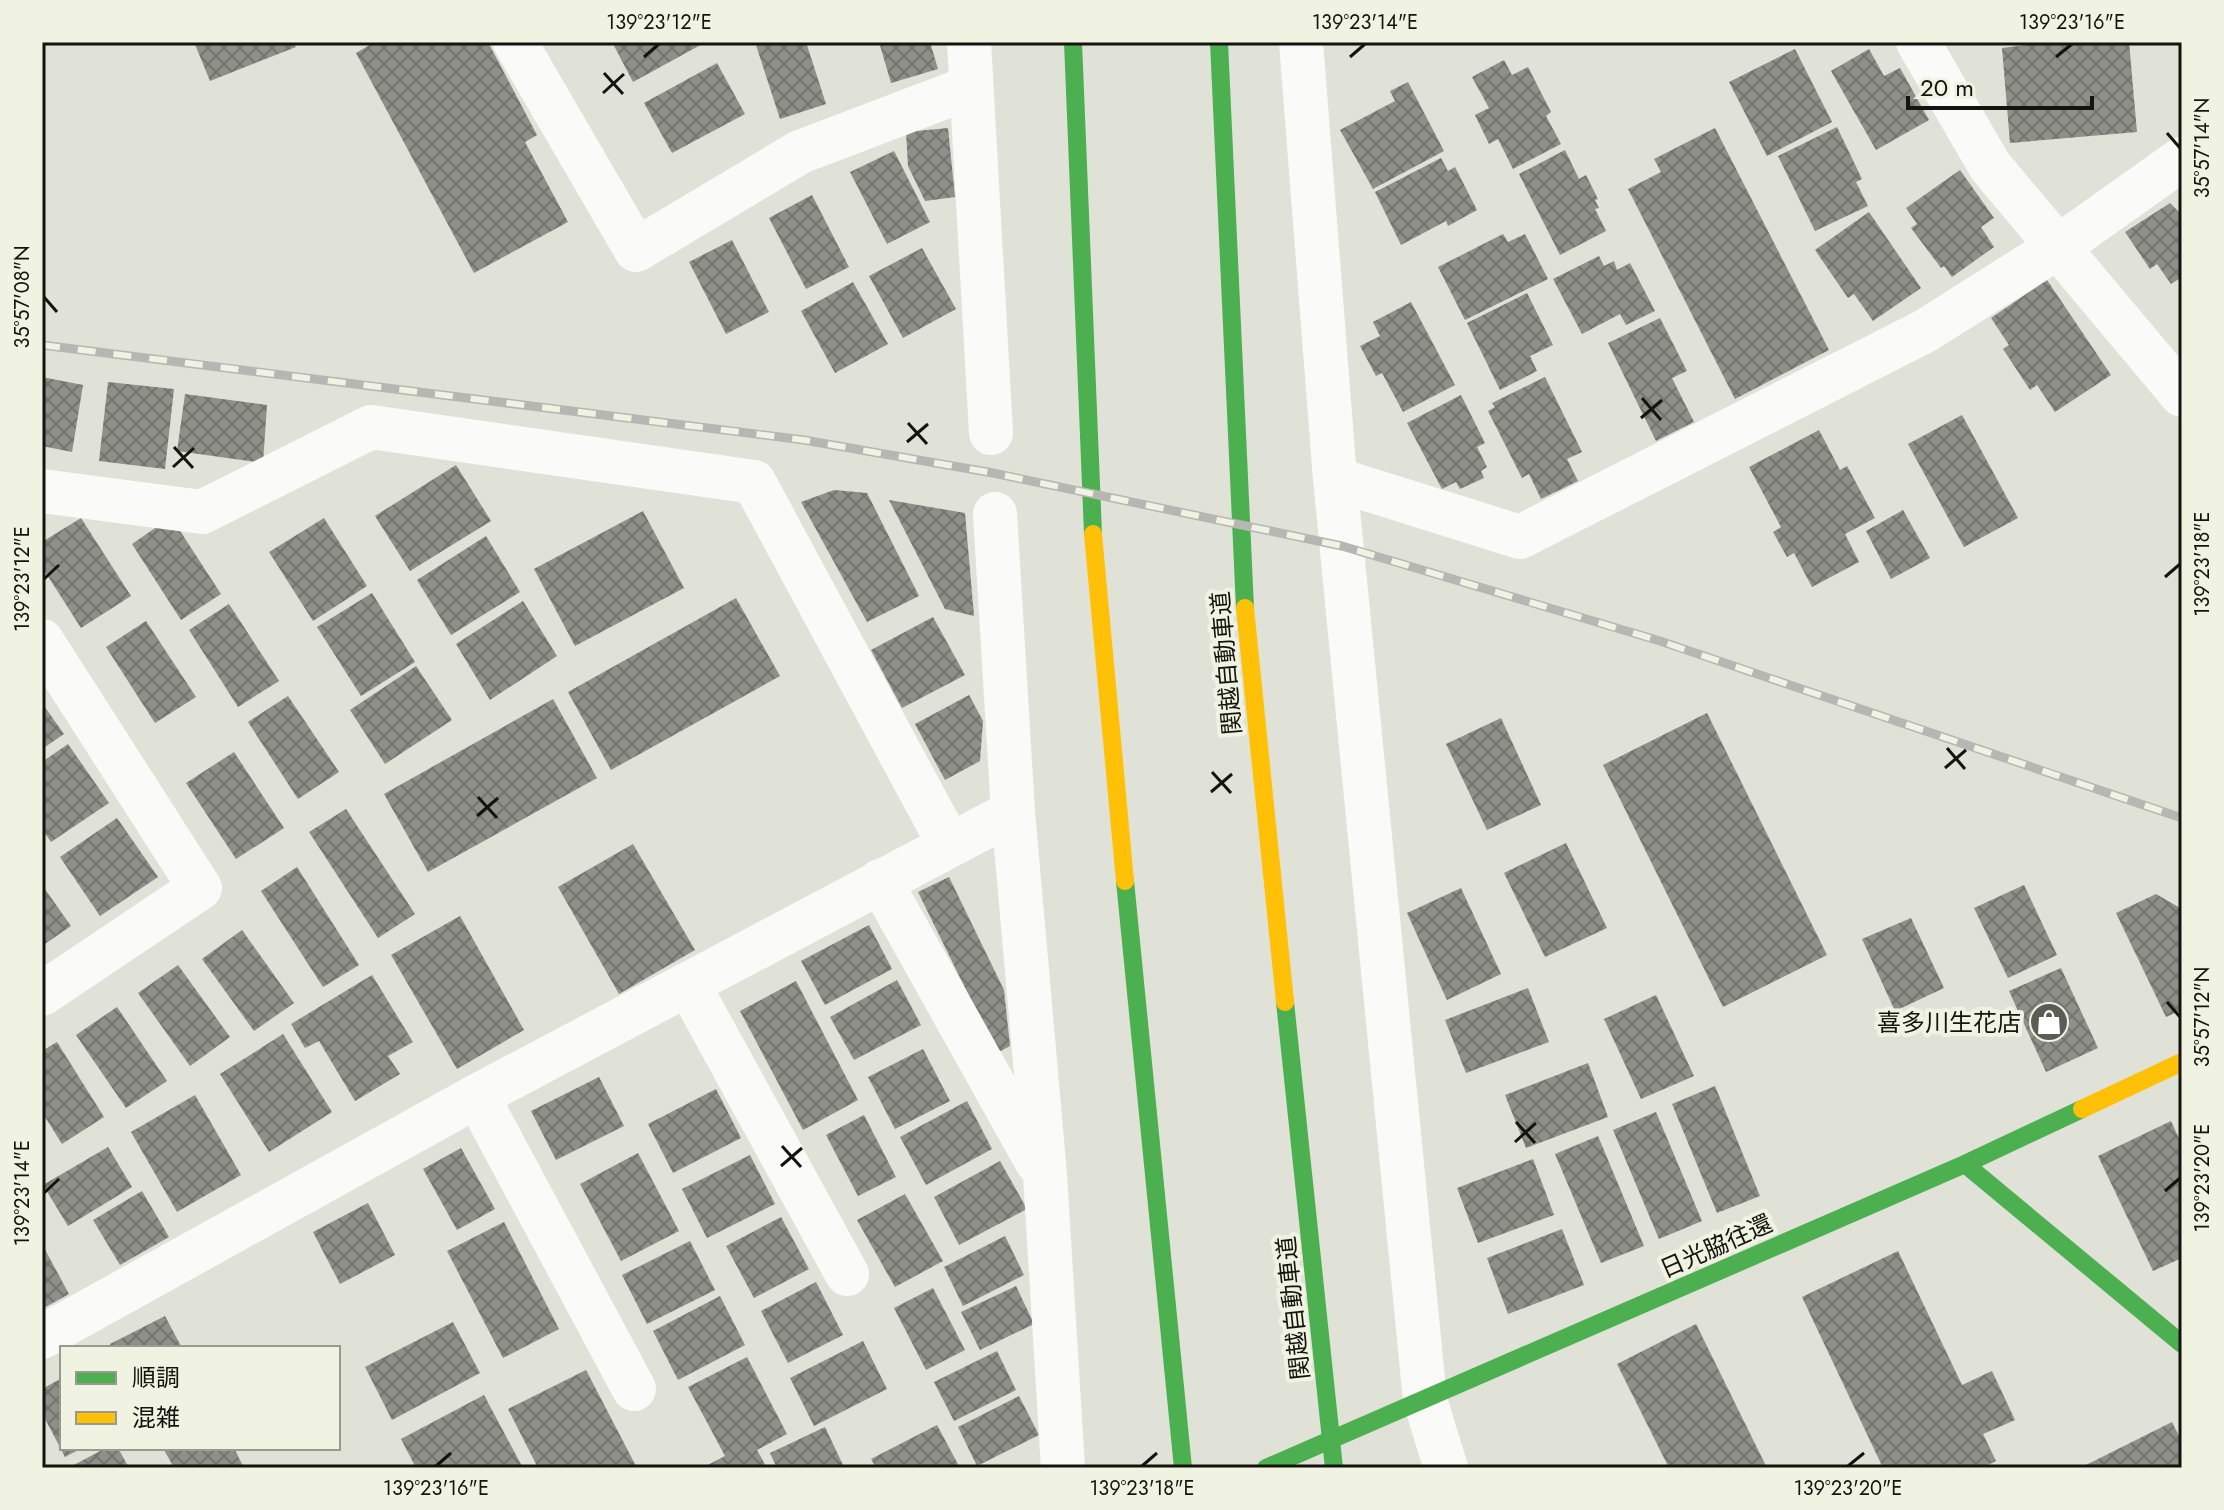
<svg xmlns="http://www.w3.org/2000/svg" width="2224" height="1510" font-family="Jost,'Noto Sans JP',sans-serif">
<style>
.building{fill:url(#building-cross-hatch)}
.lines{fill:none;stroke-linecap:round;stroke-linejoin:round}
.street{stroke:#fafbf9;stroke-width:44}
.fast{stroke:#4caf50;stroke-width:18}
.slow{stroke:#ffc107;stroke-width:18}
.rail-casing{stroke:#b6b6b3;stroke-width:9}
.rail{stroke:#f0f3e1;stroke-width:6;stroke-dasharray:18;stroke-linecap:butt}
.ticks{fill:none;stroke:#13140e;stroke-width:3}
.labels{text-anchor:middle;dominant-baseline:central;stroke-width:8;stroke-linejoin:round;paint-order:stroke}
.street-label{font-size:24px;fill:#13140e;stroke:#f0f3e1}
.poi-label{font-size:24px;fill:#13140e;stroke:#f0f3e1;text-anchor:end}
.neatline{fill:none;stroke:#13140e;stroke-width:3}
.ticks-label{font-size:20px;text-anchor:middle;fill:#13140e}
</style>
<defs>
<pattern id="building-cross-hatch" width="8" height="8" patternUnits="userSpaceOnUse" patternTransform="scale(2)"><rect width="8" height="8" fill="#8e8f88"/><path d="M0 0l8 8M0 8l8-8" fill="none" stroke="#73746e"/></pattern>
</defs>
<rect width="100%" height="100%" fill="#e0e2d8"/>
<g class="building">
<polygon points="194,42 293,42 296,47 210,81"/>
<polygon points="375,42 488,42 537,135 525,142 568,222 474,273 356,53"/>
<polygon points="612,42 706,42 633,82"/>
<polygon points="755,42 806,42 826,104 780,119"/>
<polygon points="879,42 930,42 938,69 891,83"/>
<polygon points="2050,42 2129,42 2137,132 2010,143 2002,48"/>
<polygon points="1795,49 1832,122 1767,156 1729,82"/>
<polygon points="1869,49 1884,76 1900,68 1929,120 1876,150 1831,71"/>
<polygon points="1504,60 1512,75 1528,67 1551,112 1546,116 1561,144 1513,169 1498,139 1489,144 1475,115 1489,108 1472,77"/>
<polygon points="717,63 745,114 672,153 644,103"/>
<polygon points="1408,82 1444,151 1373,189 1340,130 1395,101 1390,91"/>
<polygon points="1837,127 1862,179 1856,182 1868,206 1815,231 1778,156"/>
<polygon points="948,128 955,197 925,201 908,166 906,132"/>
<polygon points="1715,128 1829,350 1735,399 1628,189 1661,172 1654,159"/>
<polygon points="1565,150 1579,179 1586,175 1598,199 1595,200 1599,208 1595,209 1606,231 1560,255 1519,174"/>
<polygon points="894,151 930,222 887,244 850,172"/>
<polygon points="1441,158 1448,171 1455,167 1477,210 1448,226 1446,221 1401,245 1375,192"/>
<polygon points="1960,170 1994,218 1981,227 1994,247 1952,277 1944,266 1941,268 1911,228 1917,224 1906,208"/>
<polygon points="812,195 849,267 806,289 769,218"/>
<polygon points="2170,203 2182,215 2182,277 2171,284 2157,264 2150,269 2125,232"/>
<polygon points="1869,212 1921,288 1873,321 1854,294 1848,298 1815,250"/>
<polygon points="1503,234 1508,242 1525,234 1548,279 1465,320 1438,267"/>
<polygon points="732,240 769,312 726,334 689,262"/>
<polygon points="922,248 956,309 903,338 869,276"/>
<polygon points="1599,256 1604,266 1614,261 1617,270 1630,263 1655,311 1626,325 1620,314 1582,334 1553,279"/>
<polygon points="2047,280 2111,375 2055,412 2037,385 2030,390 2003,349 2009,345 1991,318"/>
<polygon points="853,282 888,344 835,373 801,311"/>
<polygon points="1527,293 1553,345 1530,356 1537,371 1500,390 1467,323"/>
<polygon points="1411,302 1455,385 1403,412 1382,373 1376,376 1360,346 1380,336 1373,322"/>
<polygon points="1660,318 1687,371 1672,378 1694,422 1656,441 1608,343"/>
<polygon points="42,377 83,385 72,452 42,446"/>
<polygon points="1545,377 1582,452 1567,459 1578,481 1541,499 1529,474 1522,478 1488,411 1495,407 1492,403"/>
<polygon points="108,382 174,389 165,469 99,461"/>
<polygon points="185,394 267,405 263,463 177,451"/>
<polygon points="1461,395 1485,443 1477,447 1487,467 1481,471 1484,478 1460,489 1456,482 1442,489 1407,423"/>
<polygon points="1962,415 2018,518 1964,547 1908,444"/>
<polygon points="1819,430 1840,470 1847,466 1875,518 1845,534 1859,562 1812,587 1794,553 1787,557 1773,532 1781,527 1749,467"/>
<polygon points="456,465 491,521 410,571 375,516"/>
<polygon points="834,490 867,493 919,596 867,622 801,502"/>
<polygon points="889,500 965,513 974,616 945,609"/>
<polygon points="1903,510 1930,558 1891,579 1866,531"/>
<polygon points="643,511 684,588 575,646 534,569"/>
<polygon points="171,517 221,594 181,620 132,544"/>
<polygon points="81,518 131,596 81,628 42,567 42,542"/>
<polygon points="324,518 367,586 313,621 269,552"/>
<polygon points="486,536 520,592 451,635 417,580"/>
<polygon points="372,593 415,662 361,696 317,627"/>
<polygon points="736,598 780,676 611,770 568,692"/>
<polygon points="523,601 557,656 490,700 456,644"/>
<polygon points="229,604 279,681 238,707 189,630"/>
<polygon points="933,617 965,675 902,708 871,650"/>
<polygon points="146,621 196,697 155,723 106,647"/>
<polygon points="416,666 452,720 385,764 350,710"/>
<polygon points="969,695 983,721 980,761 945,780 915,724"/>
<polygon points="288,696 339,772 298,799 248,722"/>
<polygon points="553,699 597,778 428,872 384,794"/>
<polygon points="42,703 64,734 42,749"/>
<polygon points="1707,713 1827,955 1723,1007 1603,765"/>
<polygon points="1501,718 1541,805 1487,830 1446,744"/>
<polygon points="68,744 109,803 51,842 42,829 42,762"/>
<polygon points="234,752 284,828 236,859 186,783"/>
<polygon points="346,809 415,914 378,938 309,832"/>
<polygon points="117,818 158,877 100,916 60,857"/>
<polygon points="1566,843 1607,928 1545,957 1504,873"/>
<polygon points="633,844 695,950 619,994 558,887"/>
<polygon points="297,867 359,965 323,987 261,891"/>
<polygon points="949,877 1004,990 1010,1046 997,1053 918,892"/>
<polygon points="42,885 71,926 42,946"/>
<polygon points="2024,885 2057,955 2008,978 1974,908"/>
<polygon points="1461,888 1501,974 1447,1000 1407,913"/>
<polygon points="2156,894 2182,909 2182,1010 2166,1017 2116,913"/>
<polygon points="460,916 524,1030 457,1069 391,955"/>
<polygon points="1911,918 1944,988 1895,1011 1862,939"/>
<polygon points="869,925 892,969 825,1005 801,961"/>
<polygon points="242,930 294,1003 254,1031 202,959"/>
<polygon points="178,965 230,1037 190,1066 138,993"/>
<polygon points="2061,968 2098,1048 2046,1072 2009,991"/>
<polygon points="372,975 413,1042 388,1056 400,1074 355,1101 319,1041 305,1048 291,1024"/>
<polygon points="897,980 921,1025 854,1060 830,1017"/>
<polygon points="796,981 858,1100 803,1130 740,1011"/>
<polygon points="1528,988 1549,1042 1466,1073 1445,1020"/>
<polygon points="1656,995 1694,1076 1641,1099 1604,1019"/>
<polygon points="117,1007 167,1081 126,1108 76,1035"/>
<polygon points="283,1034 332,1112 269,1152 220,1074"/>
<polygon points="57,1042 104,1117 62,1144 42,1112 42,1051"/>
<polygon points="923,1049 950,1101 895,1129 868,1077"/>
<polygon points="1588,1063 1608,1117 1526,1148 1505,1095"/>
<polygon points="599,1077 624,1126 556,1160 531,1111"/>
<polygon points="1715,1086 1760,1196 1717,1213 1672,1104"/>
<polygon points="716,1089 741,1138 673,1173 648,1124"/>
<polygon points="195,1095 241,1175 177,1212 131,1132"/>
<polygon points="967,1101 992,1149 926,1185 900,1137"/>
<polygon points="1656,1112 1702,1221 1659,1239 1613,1130"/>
<polygon points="864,1115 896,1177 858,1196 826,1135"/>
<polygon points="2171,1121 2182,1145 2182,1258 2153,1271 2098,1156"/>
<polygon points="1598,1136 1644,1246 1601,1263 1555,1154"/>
<polygon points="108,1147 132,1187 68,1226 43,1185"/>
<polygon points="461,1148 495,1209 457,1230 423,1169"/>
<polygon points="638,1153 679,1231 621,1261 580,1184"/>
<polygon points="750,1155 775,1204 707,1238 682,1189"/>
<polygon points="1533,1159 1554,1215 1478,1243 1457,1188"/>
<polygon points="1000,1161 1027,1209 959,1245 934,1197"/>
<polygon points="142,1191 169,1237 120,1265 93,1220"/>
<polygon points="905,1194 943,1261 895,1287 857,1220"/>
<polygon points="368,1203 395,1255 340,1284 313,1232"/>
<polygon points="781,1217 809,1269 754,1298 726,1246"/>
<polygon points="504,1222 559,1329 503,1358 447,1251"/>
<polygon points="1562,1229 1584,1285 1508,1314 1487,1258"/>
<polygon points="1005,1236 1024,1275 963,1306 944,1267"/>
<polygon points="690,1241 715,1290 647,1324 622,1275"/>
<polygon points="42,1244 69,1294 42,1309"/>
<polygon points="1898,1251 1962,1385 1992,1371 2015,1420 1983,1434 1996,1461 1982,1468 1883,1468 1802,1297"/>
<polygon points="816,1282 843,1335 788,1363 761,1311"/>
<polygon points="1016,1286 1034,1324 980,1350 961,1312"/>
<polygon points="933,1288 965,1350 926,1370 894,1308"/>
<polygon points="720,1296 745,1345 678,1380 653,1331"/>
<polygon points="165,1316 182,1348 112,1348 110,1344"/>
<polygon points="453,1322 480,1373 392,1420 365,1367"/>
<polygon points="1696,1324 1767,1468 1669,1468 1617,1364"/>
<polygon points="863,1341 887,1389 814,1426 790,1378"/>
<polygon points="997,1351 1016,1390 954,1421 934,1382"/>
<polygon points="747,1357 787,1434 757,1450 767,1468 702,1468 725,1456 688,1387"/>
<polygon points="586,1370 637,1468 538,1468 508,1409"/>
<polygon points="62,1378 62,1448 82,1448 65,1457 42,1413 42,1389"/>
<polygon points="484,1395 523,1468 416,1468 401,1439"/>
<polygon points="1019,1396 1039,1435 977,1466 958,1427"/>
<polygon points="2172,1422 2182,1442 2182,1468 2080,1468"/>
<polygon points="937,1425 960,1468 876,1468 871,1459"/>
<polygon points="825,1427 843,1465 777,1468 770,1453"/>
<polygon points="106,1448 118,1448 129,1468 68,1468"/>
<polygon points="163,1448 234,1448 244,1468 174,1468"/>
</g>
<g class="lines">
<g class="street">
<polyline points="515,42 636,250 800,152 971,87"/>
<polyline points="969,42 991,433"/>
<polyline points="1301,42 1335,479 1425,1400 1446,1468"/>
<polyline points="1918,42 1990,166 2182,395"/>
<polyline points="1335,479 1520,537 1925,331 2058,247 2182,159"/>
<polyline points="42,491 202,512 371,427 754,482 949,844"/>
<polyline points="995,514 1013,812 1045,1175 1063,1468"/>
<polyline points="42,641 200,888 42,994"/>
<polyline points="880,881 1037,1162"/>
<polyline points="688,984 847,1274"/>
<polyline points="477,1096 634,1389"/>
<polyline points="42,1337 477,1096 1013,812"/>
</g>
<g class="fast">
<polyline points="1073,42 1093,534"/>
<polyline points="1219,42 1245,608"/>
<polyline points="1125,881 1183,1468"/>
<polyline points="1285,1002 1334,1468"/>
<polyline points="1965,1164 2182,1344"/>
<polyline points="1266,1468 1965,1164 2082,1109"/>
</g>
<g class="slow">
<polyline points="1093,534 1125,881"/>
<polyline points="1245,608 1285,1002"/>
<polyline points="2082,1109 2182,1062"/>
</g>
<defs>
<polyline id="rail" points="42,345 804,440 993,473 1342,546 1660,641 2182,818"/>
</defs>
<use href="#rail" class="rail-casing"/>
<use href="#rail" class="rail"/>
</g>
<path class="ticks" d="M644,57L659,44M1350,57L1365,44M2056,57L2072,44M604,73L623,94M603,93L624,74M2167,133L2180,148M44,297L57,312M1642,398L1661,420M1641,418L1662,400M908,423L927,444M907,442L928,424M174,447L193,468M173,467L194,448M2165,577L2180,564M44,579L59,565M1947,748L1965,769M1945,768L1966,750M1212,772L1231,793M1211,792L1232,774M478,797L497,818M477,816L498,798M2167,1002L2180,1017M1516,1122L1535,1143M1515,1142L1536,1123M782,1146L801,1167M781,1166L802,1148M2165,1191L2180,1178M44,1193L59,1179M436,1466L451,1453M1142,1466L1157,1453M1848,1466L1864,1453"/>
<defs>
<symbol id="shop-disc" viewBox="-11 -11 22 22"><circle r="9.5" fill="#5b5c55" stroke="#f0f3e1"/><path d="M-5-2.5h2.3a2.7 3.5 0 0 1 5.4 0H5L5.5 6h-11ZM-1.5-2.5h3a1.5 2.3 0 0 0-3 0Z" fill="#fff"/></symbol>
</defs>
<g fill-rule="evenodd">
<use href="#shop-disc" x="2027" y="1000" width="44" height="44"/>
</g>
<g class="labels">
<g class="street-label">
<text transform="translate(1226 663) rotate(-95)">関越自動車道</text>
<text transform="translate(1716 1246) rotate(-24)">日光脇往還</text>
<text transform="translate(1293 1308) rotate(-96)">関越自動車道</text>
</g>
<g class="poi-label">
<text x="2021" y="1022">喜多川生花店</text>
</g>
</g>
<rect width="2224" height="1510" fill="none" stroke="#f0f3e1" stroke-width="88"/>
<rect x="60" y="1346" width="280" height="104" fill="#f0f3e1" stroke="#989a8d" stroke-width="2"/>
<rect x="76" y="1372" width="40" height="12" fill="#4caf50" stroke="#989a8d" stroke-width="2"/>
<text x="132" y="1386" font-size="24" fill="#13140e">順調</text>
<rect x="76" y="1412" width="40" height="12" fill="#ffc107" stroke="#989a8d" stroke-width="2"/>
<text x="132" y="1426" font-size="24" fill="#13140e">混雑</text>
<path d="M1908 96v12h184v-12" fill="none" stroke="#13140e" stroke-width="4"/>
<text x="1920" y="96" font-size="24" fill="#13140e" stroke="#f0f3e1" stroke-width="6" paint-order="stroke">20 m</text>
<rect x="44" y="44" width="2136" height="1422" class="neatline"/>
<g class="ticks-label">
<text x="659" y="29">139°23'12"E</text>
<text x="1365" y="29">139°23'14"E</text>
<text x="2072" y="29">139°23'16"E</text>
<text transform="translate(2202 148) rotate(-90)" y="7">35°57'14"N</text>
<text transform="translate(22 297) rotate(-90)" y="7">35°57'08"N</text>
<text transform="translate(2202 564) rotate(-90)" y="7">139°23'18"E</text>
<text transform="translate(22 579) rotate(-90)" y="7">139°23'12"E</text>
<text transform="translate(2202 1017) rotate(-90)" y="7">35°57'12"N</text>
<text transform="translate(2202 1178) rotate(-90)" y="7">139°23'20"E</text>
<text transform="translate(22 1193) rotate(-90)" y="7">139°23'14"E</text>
<text x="436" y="1495">139°23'16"E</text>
<text x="1142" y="1495">139°23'18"E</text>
<text x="1848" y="1495">139°23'20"E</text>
</g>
</svg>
